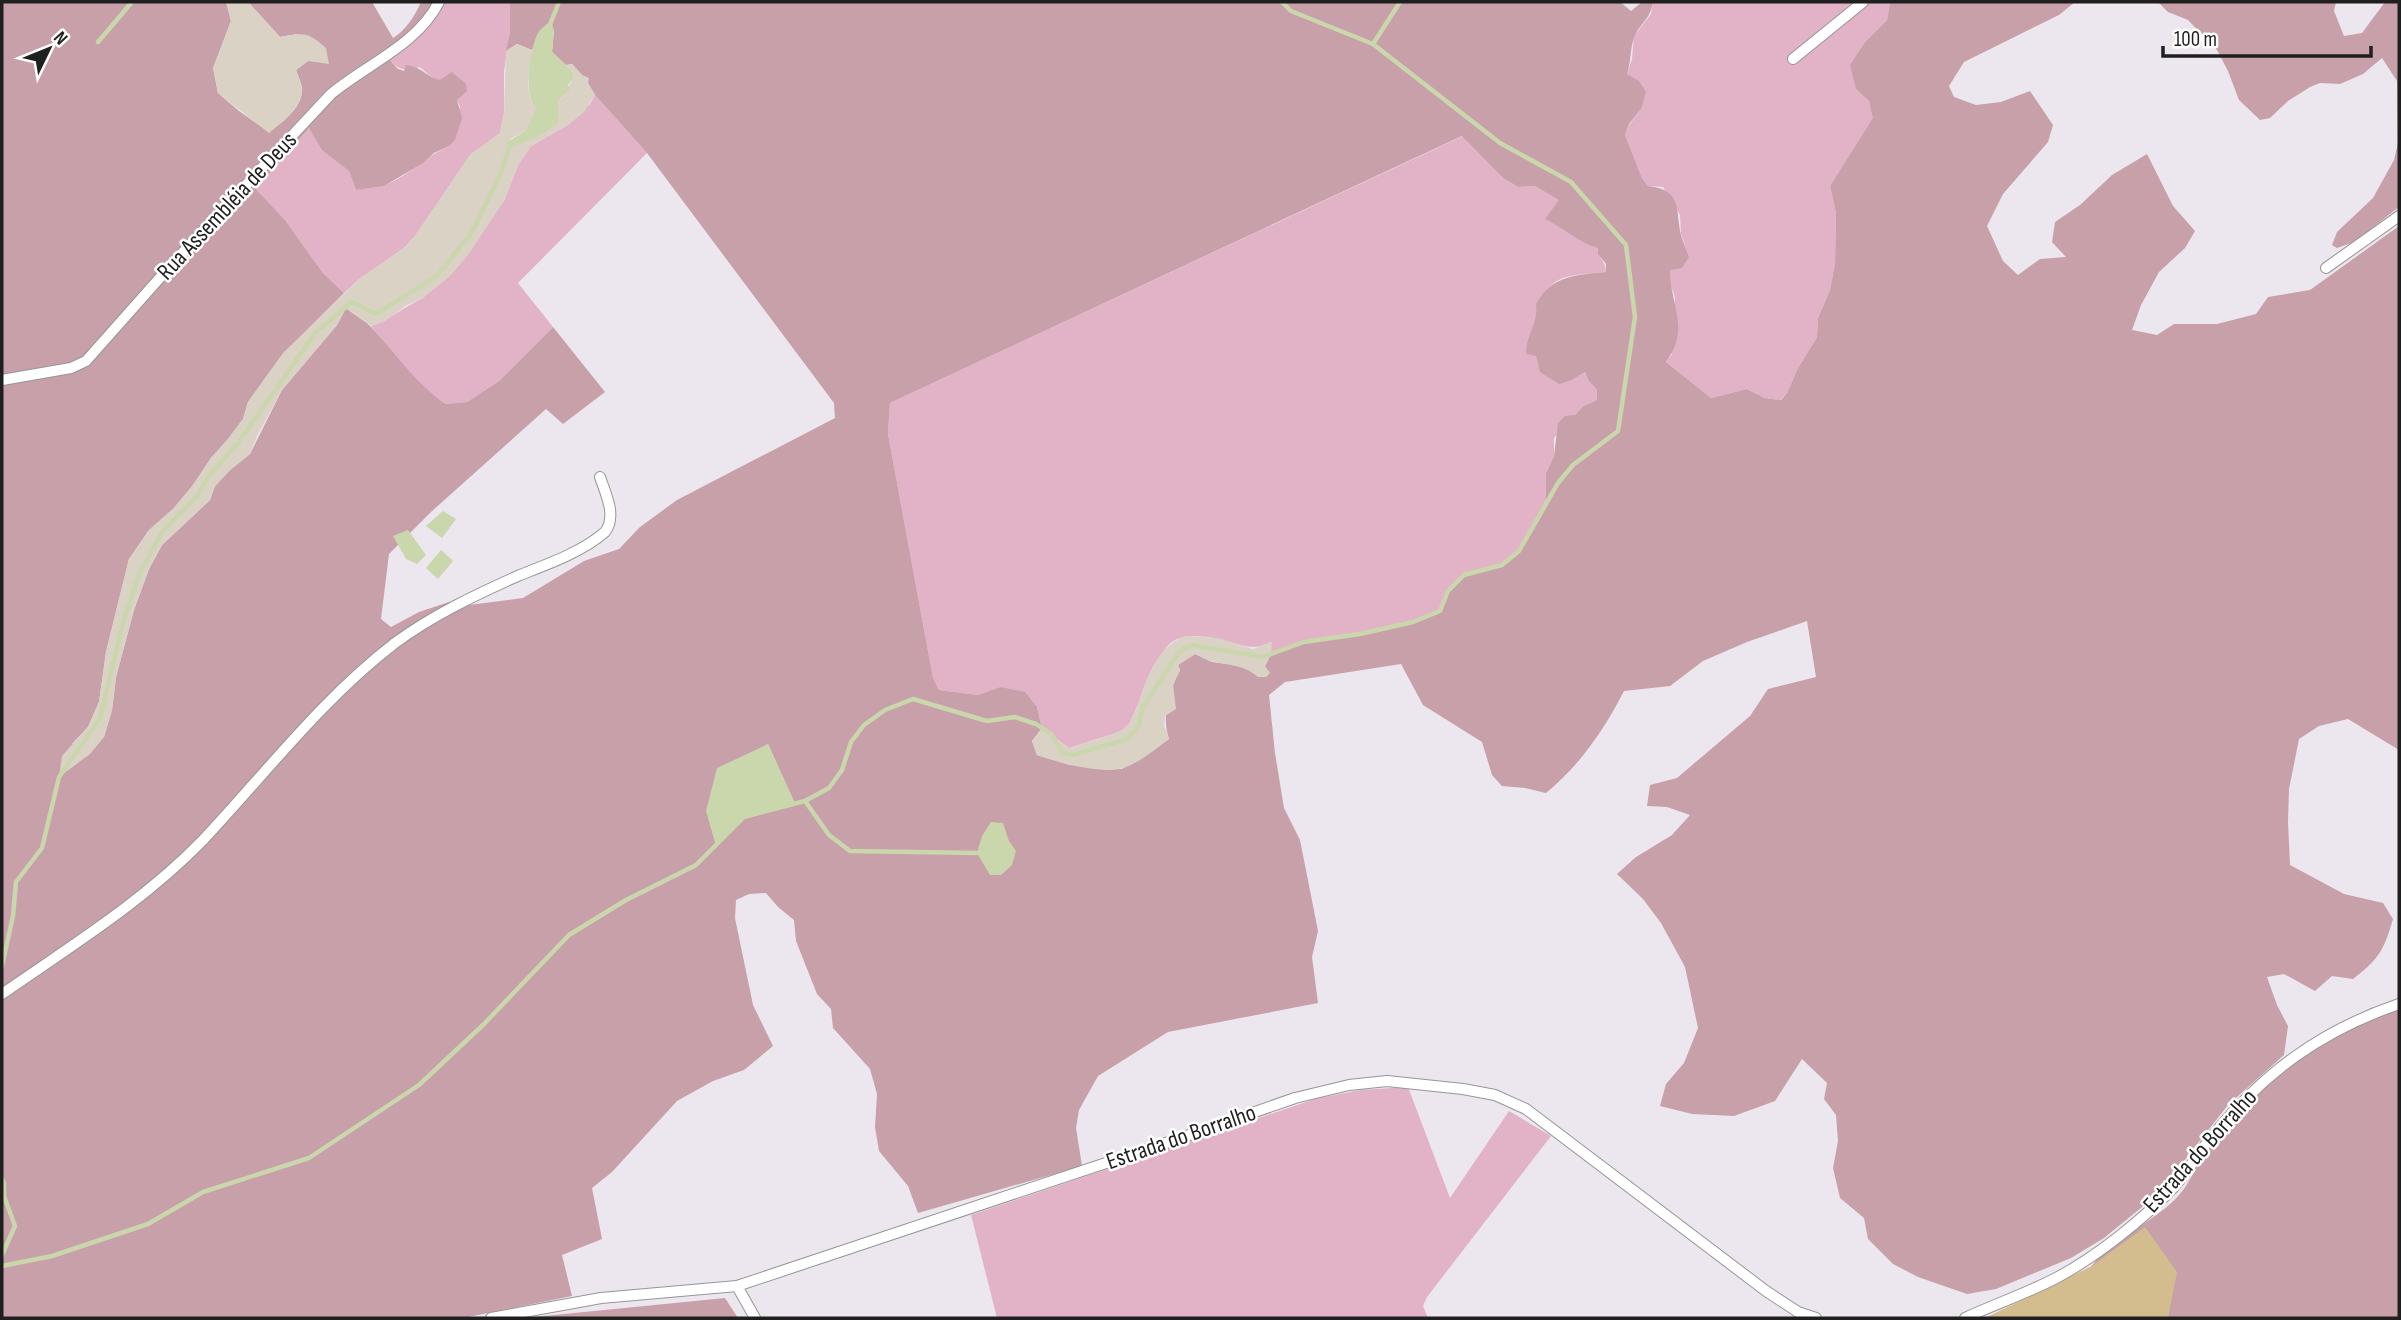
<svg xmlns="http://www.w3.org/2000/svg" width="2401" height="1320" font-family="'Sofia Sans Condensed',sans-serif">
<style>
.grass{fill:#e2b3c7}
.forest{fill:#c8a0a9;fill-rule:evenodd}
.wetland{fill:#dad2c5}
.pitch{fill:#d3bd8e}
.water{fill:#cad6ac}
.lines{fill:none;stroke-linecap:round;stroke-linejoin:round}
.stream{stroke:#cad6ac;stroke-width:4.5}
.minor-casing{stroke:#969696;stroke-width:12}
.minor{stroke:#fff;stroke-width:10}
.labels{text-anchor:middle;dominant-baseline:central;stroke-width:5;stroke-linejoin:round;paint-order:stroke}
.street-label{font-size:24px;fill:#1f1f1f;stroke:#fff}
</style>
<rect width="100%" height="100%" fill="#ece6ee"/>
<g class="grass">
<path d="M445,2H510V33L504,71V113L500,133L470,155L415,236L404,248L358,280L344,293L323,273L285,220L256,189L309,128L322,149L349,171L356,190C365,188 376,188 385,185C409,176 426,156 449,146L460,106C451,87 434,80 420,67C404,71 400,71 389,59Z"/>
<polygon points="1653,2 1890,2 1887,20 1866,41 1856,89 1869,101 1874,118 1830,186 1836,213 1835,263 1830,290 1818,318 1817,337 1798,368 1787,393 1780,400 1765,398 1747,389 1711,398 1666,362 1672,354 1675,297 1670,283 1670,270 1689,257 1681,234 1680,215 1663,187 1648,186 1642,178 1625,135 1629,125 1641,109 1627,74 1632,59 1634,36 1651,14"/>
<path d="M595,95L647,153L518,283L553,327L499,381L467,402L446,404C417,385 392,354 371,326C390,320 405,306 423,298L504,201L518,165L531,146L568,125L590,104Z"/>
<path d="M1463,136L1503,178L1518,187L1535,186L1560,200L1546,219C1565,229 1576,241 1598,247C1598,258 1606,262 1606,272C1593,273 1579,274 1566,277C1533,286 1533,337 1538,365L1572,380L1585,372L1588,380L1597,390V400L1583,406L1554,438V456L1546,473V506L1519,551L1502,565L1464,575L1448,591L1440,611L1413,622L1360,634L1304,642L1271,654V642C1256,650 1246,647 1230,642C1214,637 1187,632 1172,642C1157,652 1139,704 1130,723L1122,731L1069,748L1042,728L1037,707L1000,687L978,695L939,690L933,678L888,434L890,403Z"/>
<polygon points="1408,1087 1450,1198 1509,1111 1551,1136 1427,1297 1423,1306 1428,1318 997,1318 971,1215 1315,1099 1360,1090"/>
</g>
<g class="forest">
<path d="M2,2H226L231,21L213,68L218,93L239,111L269,132C282,122 300,110 302,92C303,86 298,76 296,70L308,61L297,34L280,37L248,2H372L393,38C405,31 415,16 421,2H445L431,21L389,59L398,69L404,71L406,65C424,68 425,76 440,80L452,72L466,84L467,91L457,100L462,118L455,140L449,146L434,153L423,163L384,186L356,190L349,171L322,150L309,128L256,189L285,220L323,273L344,293L283,354L248,402L243,419L228,439L211,458L193,485L173,509L149,530L129,559L106,652L99,702L88,727L72,744L104,737L112,710L116,677L134,610L149,569L162,545L210,500L215,486L230,470L250,454L282,390L337,325L346,308C354,315 365,320 372,328C396,354 416,384 446,404L467,402L499,381L553,327L605,392L563,424L546,409L431,512L389,554L381,619L391,627L419,612L449,602L469,605L523,598L584,561L619,549L640,527L677,500L835,418L834,403L647,153L595,95L588,83V78L582,75L572,64L566,65L552,52L554,30L536,44L532,50L517,44L506,51L510,33V2H1620L1631,11L1642,2H1653C1650,21 1638,25 1634,38C1630,49 1631,62 1627,74L1639,81L1646,92L1641,109L1629,124L1625,135L1642,178L1648,186C1683,190 1675,209 1681,235C1683,243 1687,250 1689,257L1682,268L1670,270C1670,306 1691,327 1666,362L1711,398L1747,389L1765,398L1781,400L1787,393L1798,368L1817,337L1818,318L1830,290L1835,263L1836,213L1830,186L1873,118L1869,101L1856,89L1850,65L1866,41L1887,20L1890,2H2075L2059,15L1964,62L1949,86L1954,97L1976,105L2001,102L2030,91L2053,125L2048,142L2003,194L1987,226L2003,261L2018,275L2040,259L2066,257L2052,242L2055,222L2080,205L2112,175L2147,154L2173,206L2195,231L2185,248L2159,272L2141,305L2132,330L2157,335L2174,324H2217L2256,314L2268,297L2310,290L2399,226V750L2348,719L2319,726L2299,739L2289,789L2288,822L2290,865L2344,894L2383,903L2393,919C2384,950 2379,959 2353,979L2332,976L2315,991L2284,974L2267,977L2277,1005L2288,1026L2284,1055L2228,1105L2158,1194L2104,1238L2071,1258L1996,1289L1967,1294L1918,1277L1893,1264L1868,1239L1864,1218L1840,1198L1833,1168L1838,1141L1836,1115L1824,1099L1827,1083L1802,1059L1775,1101L1734,1116L1692,1114L1660,1106L1666,1084L1684,1063L1698,1028L1685,967L1661,923L1643,899L1617,874L1636,857L1672,835L1690,815L1667,807L1647,806L1650,785L1677,778L1750,716L1768,689L1816,677L1807,621L1747,642L1703,661L1670,686L1624,691C1604,730 1580,765 1546,793L1525,788L1502,786L1492,775L1482,742L1423,705L1401,664L1285,682L1269,695L1275,753L1284,808L1300,840L1318,931L1312,957L1318,1003L1168,1032L1098,1076L1079,1110L1076,1128L1082,1166L918,1213L908,1186L879,1151L875,1127L877,1094L870,1069L833,1028L831,1009L817,994L796,941L794,920L778,907L766,893L749,894L736,900L735,918L753,1005L773,1046L744,1070L713,1081L677,1101L612,1172L592,1188L602,1239L562,1255L572,1296L463,1318H2ZM1462,136L1503,178L1518,187L1535,186L1559,200L1545,219C1565,229 1576,241 1598,248V254L1606,264V272C1576,275 1552,275 1536,304C1539,323 1526,333 1526,354L1536,356L1540,372L1559,384L1572,380L1585,372L1588,380L1597,390V400L1583,406L1575,415L1565,416L1558,423L1554,456L1546,473V506L1520,551L1502,565L1464,575L1448,591L1440,611L1413,622L1360,634L1304,642L1271,654L1265,666L1252,672C1243,663 1224,664 1212,662C1207,660 1200,656 1195,654L1178,665L1180,670C1169,692 1161,716 1169,739L1122,769L1070,765L1037,755L1032,741L1042,728L1037,707L1025,692L1000,687L978,695L939,690L933,678L888,434L890,403ZM768,744L794,803L744,817L717,845Z"/>
<polygon points="2158,2 2336,2 2334,11 2344,36 2362,33 2385,2 2399,2 2399,207 2354,242 2337,248 2332,245 2337,232 2373,198 2394,160 2398,143 2397,81 2382,58 2363,74 2340,84 2320,83 2310,87 2288,101 2270,118 2260,120 2239,100 2228,71 2217,50 2188,20 2168,12"/>
<path d="M2399,1009V1318H2143L2086,1275C2106,1238 2152,1226 2179,1195C2189,1185 2197,1163 2208,1150C2259,1086 2320,1034 2399,1009Z"/>
<polygon points="725,1298 738,1318 524,1318"/>
</g>
<g class="wetland">
<path d="M226,2H248L280,37C304,33 307,31 326,48L329,64L308,61L296,70C298,76 303,86 302,92C300,110 282,122 269,133L218,93L213,68L231,21Z"/>
<path d="M517,44L532,50C530,67 522,96 538,108L525,131L510,139V148L558,115V101C566,96 568,86 574,78L572,71L566,65L572,64L582,75L589,78L588,83L595,95L584,112L568,125L531,146L518,165L504,201L468,255L449,277L423,298L407,305L385,321L371,326L346,308L337,325L282,390L257,436L250,454L230,470L215,486L210,500L162,545L149,569L134,610L116,677L112,710L104,737L90,754L59,777L62,756L88,727L99,702L106,652L129,559L149,530L173,509L193,485L211,458L228,439L243,419L248,402L283,353L358,280L404,248L415,236L470,155L500,133L504,113L506,51Z"/>
<path d="M1185,636L1218,638L1253,649L1272,642L1271,654L1265,666L1270,673L1266,677H1258C1243,664 1229,666 1211,661C1206,660 1200,656 1195,654L1178,665L1180,670L1173,684L1176,709L1165,716L1164,725L1169,739C1156,749 1139,763 1123,768C1103,775 1057,762 1037,755L1032,741L1042,728L1069,748C1081,744 1117,734 1125,728C1132,722 1135,713 1138,704C1147,677 1156,648 1185,636Z"/>
</g>
<polygon class="pitch" points="2145,1227 2177,1272 2168,1318 1985,1318 2092,1266"/>
<g class="water">
<path d="M551,21L554,30L552,52L572,71L574,78L568,85L570,89L558,101V123L538,137L509,148L507,142L525,131L537,108C522,96 530,48 538,33C541,28 546,25 551,21Z"/>
<polygon points="443,511 456,519 442,538 426,526"/>
<polygon points="408,530 426,555 417,564 406,559 393,536"/>
<polygon points="441,550 453,561 438,579 426,568"/>
<polygon points="768,744 795,803 744,817 716,846 706,811 717,768"/>
<polygon points="991,822 1003,823 1009,841 1016,851 1012,865 1001,875 990,875 977,853 982,836"/>
</g>
<g class="lines">
<g class="stream">
<polyline points="549,27 559,2"/>
<polyline points="98,42 132,2"/>
<polyline points="1373,44 1400,2"/>
<polyline points="805,801 829,835 850,851 977,853"/>
<polyline points="2,966 13,916 16,882 42,848 59,777 100,718 124,619 140,572 163,531 198,495 208,477 238,443 316,332 352,302 376,314 437,276 472,232 500,175 510,145"/>
<polyline points="2,1179 4,1183 4,1196 15,1226 2,1255"/>
<polyline points="2,1266 52,1256 148,1224 203,1192 309,1158 419,1085 483,1025 569,935 626,900 696,865 744,817 805,801 829,788 842,770 851,742 864,725 885,710 913,699 987,721 1015,717 1036,724 1051,734 1063,753 1073,755 1127,739 1139,726 1142,709 1179,652 1191,645 1263,657 1304,642 1360,634 1413,622 1440,611 1448,591 1464,575 1502,565 1519,551 1558,483 1573,465 1618,431 1635,317 1626,245 1571,182 1500,143 1373,44 1291,11 1282,2"/>
</g>
<defs>
<g id="minor">
<polyline points="1793,59 1863,2"/>
<polyline points="2326,268 2399,216"/>
<path d="M2,380L71,368L86,361L173,263L331,94C367,64 417,45 439,2"/>
<path d="M2,994C71,946 144,901 203,840C266,773 322,699 395,643C433,615 477,594 520,575C548,564 582,552 605,532C617,516 606,495 600,477"/>
<polyline points="737,1286 755,1318"/>
<polyline points="491,1318 601,1298 737,1286 1169,1142 1295,1098 1349,1085 1387,1081 1463,1089 1495,1095 1526,1109 1766,1291 1798,1312 1816,1318"/>
<path d="M1965,1318C1995,1304 2028,1293 2058,1277C2097,1256 2141,1221 2172,1189C2187,1174 2197,1154 2211,1138C2263,1073 2320,1031 2399,1004"/>
</g>
</defs>
<use href="#minor" class="minor-casing"/>
<use href="#minor" class="minor"/>
</g>
<g class="labels">
<g class="street-label">
<text transform="translate(227 206) rotate(-47)">Rua Assembléia de Deus</text>
<text transform="translate(1181 1137) rotate(-19)">Estrada do Borralho</text>
<text transform="translate(2200 1151) rotate(-48)">Estrada do Borralho</text>
</g>
</g>
<rect width="2401" height="1320" fill="none" stroke="#1f1f1f" stroke-width="7"/>
<g transform="translate(49 49) rotate(47)" stroke="#ffffff" stroke-width="5" paint-order="stroke">
<path d="M0-5L12 26L0 18L-12 26Z" fill="#1f1f1f"/>
<text y="-10" font-size="19" font-weight="bold" text-anchor="middle" fill="#1f1f1f">N</text>
</g>
<path d="M2163 46v10h208v-10" fill="none" stroke="#1f1f1f" stroke-width="3.5"/>
<text x="2174" y="46" font-size="21" fill="#1f1f1f" stroke="#ffffff" stroke-width="5" paint-order="stroke">100 m</text>
</svg>
